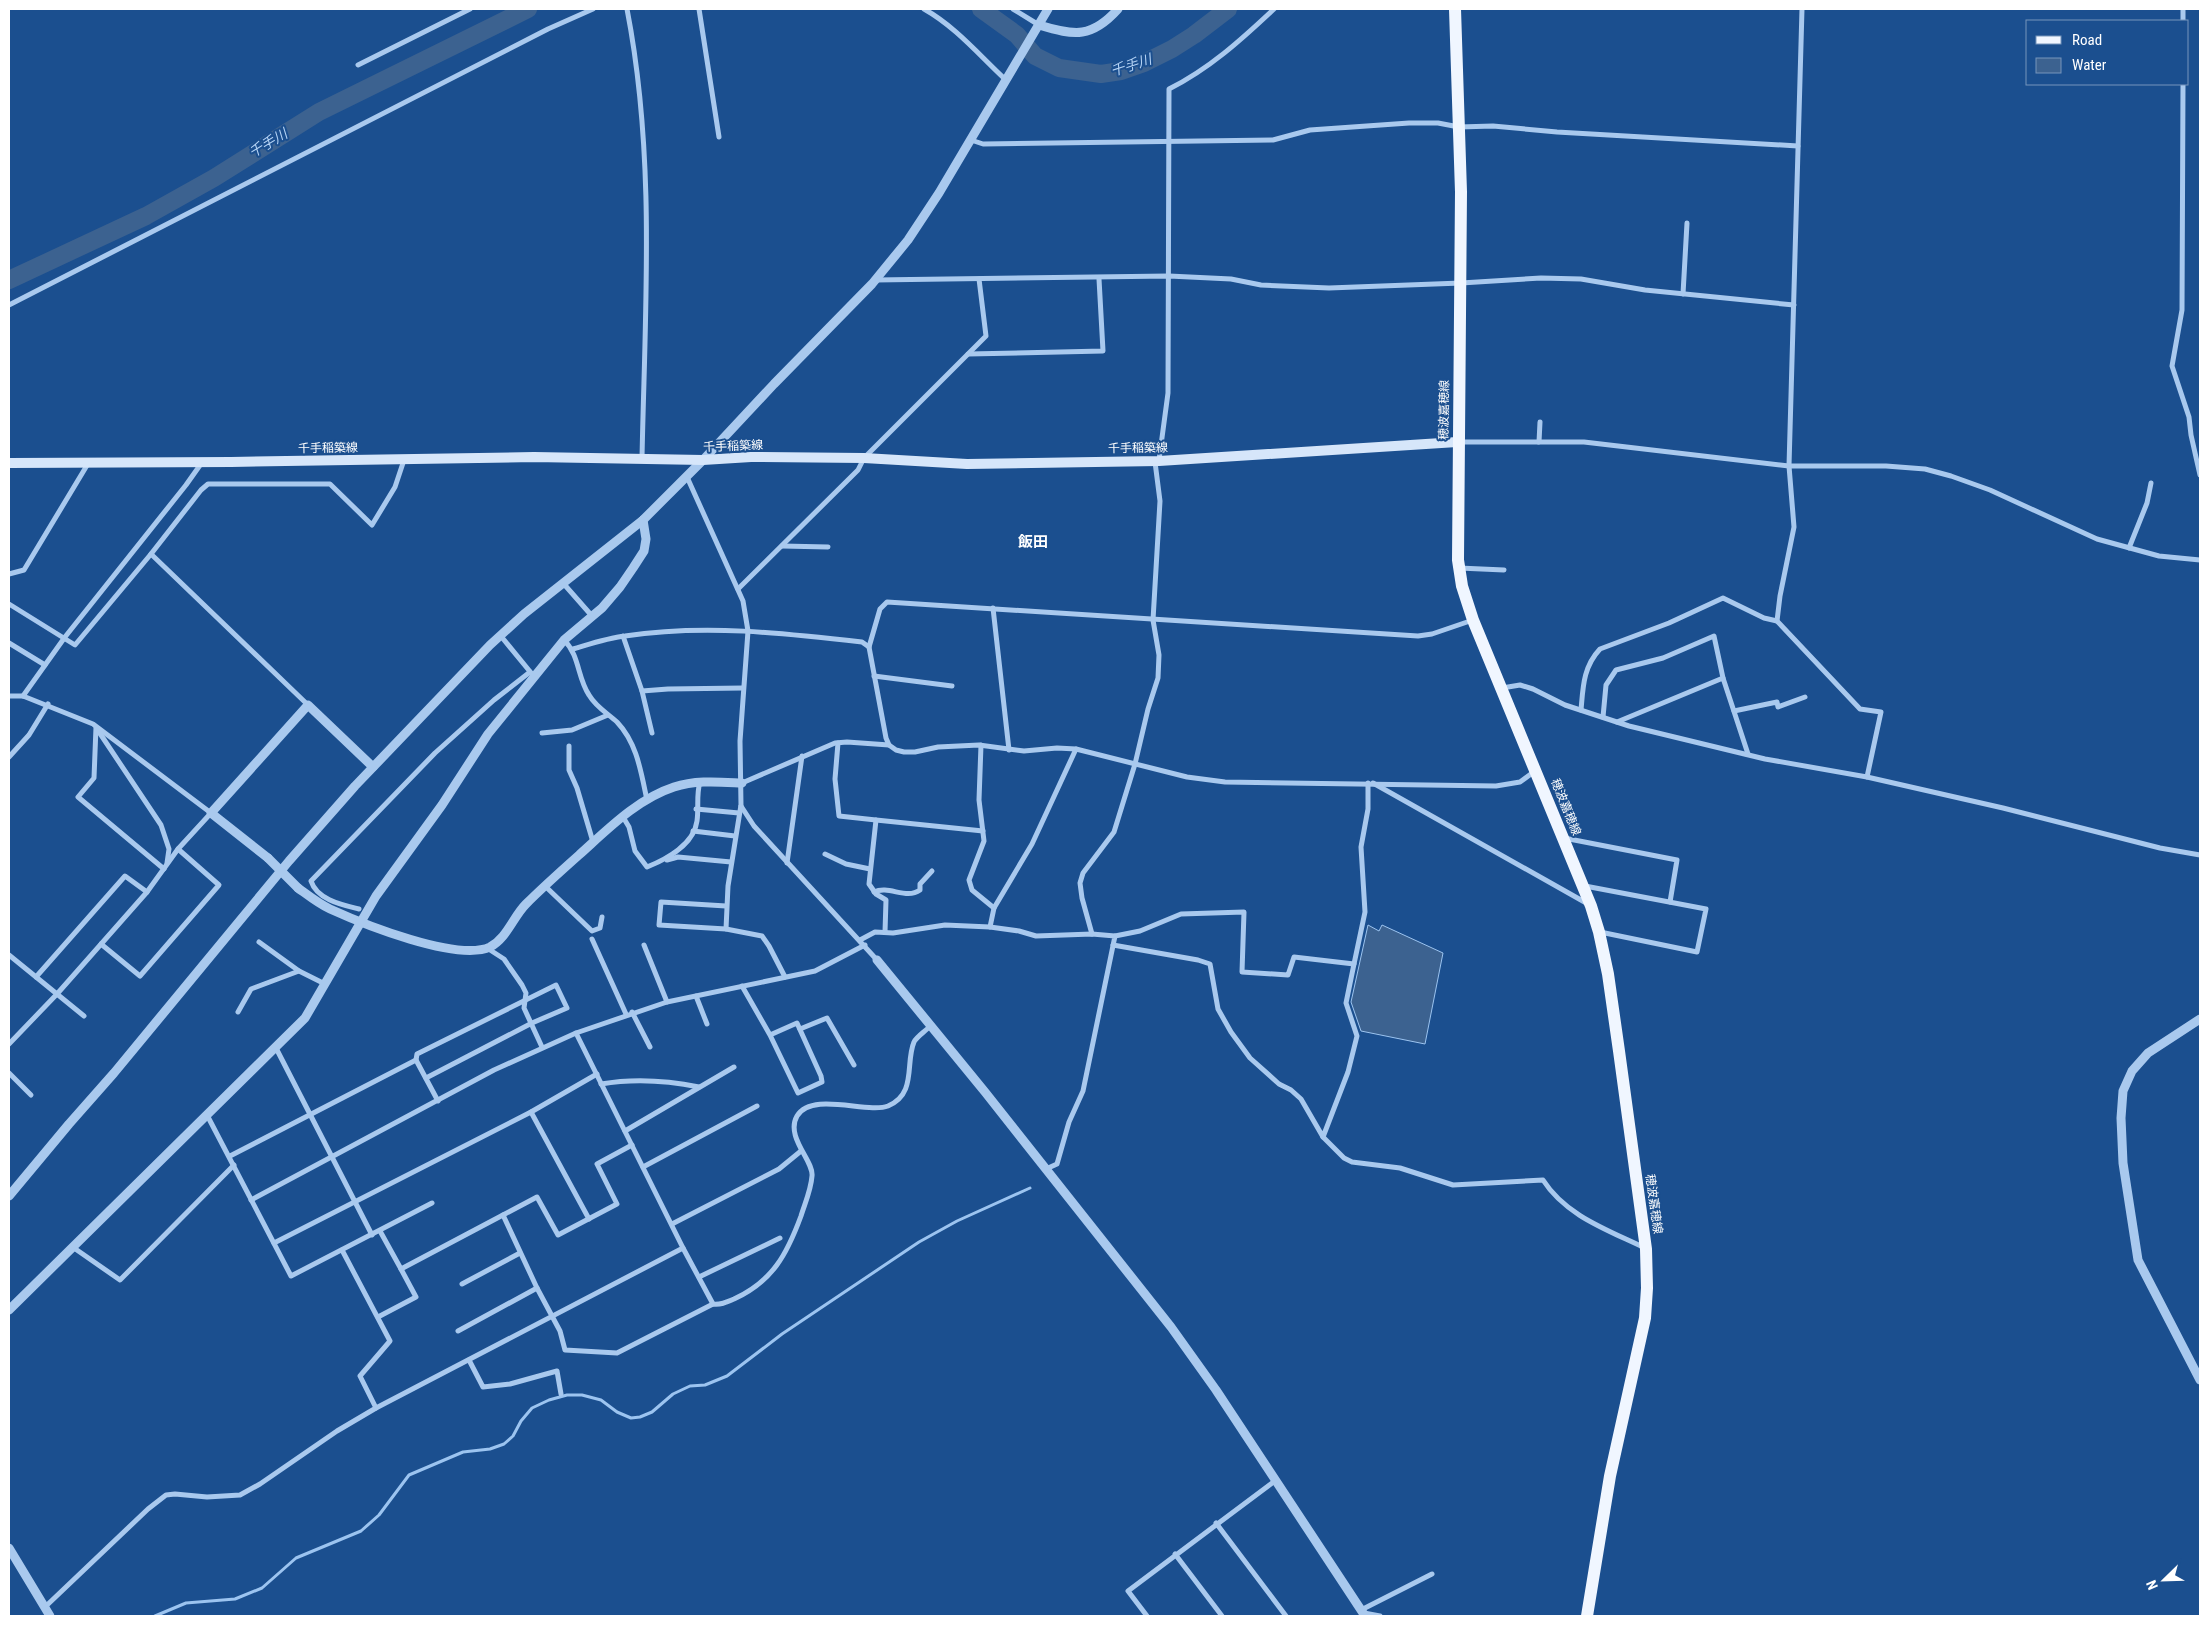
<svg xmlns="http://www.w3.org/2000/svg" width="2209" height="1625" font-family="'Roboto Condensed','Noto Sans JP',sans-serif">
<style>
.water{fill:#3c6290;stroke:#9cc4f0}
.lines{fill:none;stroke-linecap:round;stroke-linejoin:round}
.stream{stroke:#9cc4f0;stroke-width:3}
.river{stroke:#3c6290;stroke-width:18}
.minor{stroke:#a9c9ee;stroke-width:5}
.tertiary{stroke:#a9c9ee;stroke-width:9}
.secondary{stroke:#d6e6fa;stroke-width:10}
.primary{stroke:#f0f6ff;stroke-width:12}
.tertiary-bridge{stroke:#a9c9ee;stroke-width:9}
.labels{text-anchor:middle;dominant-baseline:central;stroke-width:4;stroke-linejoin:round;paint-order:stroke}
.street-label{font-size:12px;fill:#fff;stroke:#1b4f8f}
.water-label{font-size:14px;font-style:italic;fill:#b5d3f5;stroke:#1b4f8f}
.quarter-label{font-size:15px;font-weight:bold;fill:#fff;stroke:#1b4f8f}
</style>
<rect width="100%" height="100%" fill="#1b4f8f"/>
<polygon class="water" points="1368,925 1379,931 1382,925 1443,953 1425,1044 1361,1031 1351,1002"/>
<g class="lines">
<polyline class="stream" points="155,1616 186,1603 235,1599 262,1588 296,1558 361,1531 379,1515 409,1475 463,1452 490,1449 504,1444 513,1436 521,1421 532,1408 549,1400 567,1395 582,1395 601,1400 617,1412 631,1418 640,1417 652,1412 673,1394 690,1386 705,1385 727,1376 782,1334 919,1242 957,1221 1030,1188"/>
<g class="river">
<polyline points="981,9 1017,35 1035,56 1059,68 1101,74 1121,71 1144,63 1172,49 1194,35 1228,9"/>
<polyline points="9,280 146,216 214,178 319,112 528,9"/>
</g>
<g class="minor">
<path d="M627,9C656,158 645,308 642,458"/>
<polyline points="699,9 719,137"/>
<path d="M924,9C956,27 979,55 1006,80"/>
<polyline points="1013,9 1039,25"/>
<polyline points="1802,9 1789,466 1794,527 1780,596 1777,621 1860,709 1881,712 1867,777"/>
<polyline points="2183,9 2183,21"/>
<polyline points="358,65 470,9"/>
<polyline points="2183,84 2182,310 2172,366 2189,417 2191,435 2200,475"/>
<polyline points="971,140 983,144 1273,140 1310,130 1409,123 1438,123 1459,127 1493,126 1557,132 1798,146"/>
<polyline points="875,280 1169,276 1231,279 1261,285 1329,288 1461,283 1541,278 1581,279 1645,290 1794,305"/>
<polyline points="1683,294 1687,223"/>
<polyline points="9,305 548,29 593,9"/>
<polyline points="968,354 1103,351 1099,279"/>
<polyline points="1459,442 1584,442 1789,466 1886,466 1925,469 1951,476 1990,490 2097,539 2159,556 2200,560"/>
<polyline points="1539,442 1540,422"/>
<path d="M1159,460L1168,393L1169,89C1209,69 1241,40 1274,9"/>
<polyline points="687,477 743,601 748,631 740,741 741,805 728,886 726,929"/>
<polyline points="782,546 828,547"/>
<polyline points="2129,548 2147,503 2151,483"/>
<polyline points="151,554 308,705"/>
<polyline points="1459,568 1504,570"/>
<polyline points="9,574 24,570 89,462"/>
<polyline points="563,583 592,616"/>
<polyline points="738,589 858,470 864,458 986,336 979,279"/>
<polyline points="9,604 75,645 151,554 201,490 208,484 330,484 372,525 395,487 404,460"/>
<polyline points="993,608 1009,750"/>
<polyline points="1473,620 1432,634 1418,636 887,602 880,609 869,647 886,738 889,745 896,750 904,752 915,752 938,747 979,745 1024,751 1057,748 1076,749 1187,777 1225,782 1496,786 1520,782 1535,771"/>
<polyline points="500,635 532,674"/>
<polyline points="623,636 642,691 652,733"/>
<path d="M564,640C580,656 577,677 589,695C596,707 607,713 617,722C637,743 641,772 647,800"/>
<polyline points="9,643 45,665"/>
<path d="M573,649C590,644 607,638 625,636C704,624 783,633 862,642L869,647"/>
<polyline points="874,676 952,686"/>
<polyline points="1502,688 1520,685 1533,689 1565,705 1629,726 1765,759 1867,777 2003,808 2160,848 2200,855"/>
<polyline points="642,691 668,689 743,688"/>
<polyline points="9,696 23,696 93,724 211,813 178,849 147,892 57,994 9,1044"/>
<polyline points="23,696 65,637 186,485 203,461"/>
<path d="M1581,710C1583,688 1583,667 1600,649L1669,623L1723,598L1764,618L1777,621"/>
<polyline points="1734,711 1777,702 1778,707 1805,697"/>
<polyline points="1603,717 1606,685 1616,670 1663,658 1714,636 1723,678"/>
<polyline points="1617,722 1723,678 1748,754"/>
<polyline points="96,727 94,778 78,797 164,869"/>
<polyline points="99,732 161,825 169,849 167,863"/>
<polyline points="542,733 572,730 608,715"/>
<polyline points="838,743 835,779 839,816 876,820 869,884 876,894 886,900 885,932"/>
<polyline points="981,745 979,800 984,841 969,880 972,890 994,908"/>
<polyline points="569,746 569,770 577,788 593,842"/>
<polyline points="9,757 29,735 48,704"/>
<polyline points="742,783 835,743 847,742 889,745"/>
<polyline points="1373,783 1588,904"/>
<polyline points="741,806 754,826 877,960"/>
<polyline points="696,809 739,813"/>
<path d="M623,817L629,827L635,851L647,867C667,859 694,844 697,821C699,807 696,795 700,782"/>
<polyline points="876,820 983,831"/>
<polyline points="693,831 735,836"/>
<polyline points="1564,838 1677,860 1670,902"/>
<polyline points="825,854 846,864 870,869"/>
<polyline points="667,860 678,857 731,862"/>
<polyline points="787,863 802,756"/>
<polyline points="545,886 592,931 600,928 602,917"/>
<polyline points="1585,886 1706,909 1697,952 1600,932"/>
<path d="M874,892C889,885 906,900 920,890V884L932,871"/>
<polyline points="726,906 661,902 659,925 726,929 762,936 769,946 785,977"/>
<path d="M359,909C343,905 317,900 311,881L435,753L494,700L530,672"/>
<polyline points="990,927 994,908 1032,844 1076,749"/>
<polyline points="1092,934 1082,898 1080,883 1083,873 1114,832 1135,764 1148,709 1158,678 1159,655 1153,620 1160,501 1155,462"/>
<polyline points="592,939 626,1014"/>
<polyline points="860,940 875,932 893,933 945,925 990,927 1019,931 1036,936 1092,934 1115,936 1083,1091 1069,1122 1057,1164 1046,1169"/>
<polyline points="259,942 299,971"/>
<polyline points="101,944 140,976 219,885 178,849"/>
<polyline points="644,945 667,1002"/>
<polyline points="1113,945 1198,960 1210,964 1218,1009 1231,1032 1250,1058 1279,1084 1291,1090 1301,1099 1323,1137 1348,1072 1357,1036 1346,1003 1354,964 1294,957 1288,975 1242,972 1244,912 1181,914 1140,931 1115,936"/>
<polyline points="487,948 504,959 522,985 526,993 524,1008 542,1047"/>
<polyline points="9,955 84,1016"/>
<polyline points="1354,964 1365,912 1361,847 1368,809 1368,783"/>
<polyline points="36,977 125,876 147,892"/>
<polyline points="742,986 770,1035 798,1093 822,1082 821,1076 797,1023 770,1035"/>
<polyline points="696,996 707,1024"/>
<polyline points="238,1012 251,989 299,971 325,984"/>
<polyline points="632,1012 650,1047"/>
<polyline points="800,1029 827,1018 854,1065"/>
<polyline points="276,1048 372,1235"/>
<polyline points="416,1060 417,1054 556,985 567,1008 532,1023 426,1078"/>
<polyline points="9,1073 31,1095"/>
<path d="M601,1084C635,1078 665,1080 699,1087"/>
<polyline points="531,1112 589,1219"/>
<polyline points="207,1115 291,1276 432,1203"/>
<polyline points="625,1131 734,1067"/>
<path d="M1323,1137L1344,1158L1352,1162L1400,1168L1453,1185L1543,1180C1566,1216 1608,1230 1645,1248"/>
<polyline points="230,1156 416,1060 438,1101"/>
<polyline points="643,1167 757,1106"/>
<polyline points="251,1200 494,1070 576,1033 667,1002 815,971 865,945"/>
<polyline points="503,1215 537,1197 558,1235 617,1204 597,1164 632,1145"/>
<polyline points="672,1224 779,1169 801,1151"/>
<polyline points="380,1231 401,1269 503,1215 537,1288 560,1331 565,1350 617,1353 713,1304"/>
<polyline points="274,1243 531,1112 597,1074"/>
<polyline points="74,1248 120,1280 234,1165"/>
<path d="M683,1248L713,1304C721,1305 727,1302 734,1299C773,1281 787,1254 801,1216C805,1203 811,1190 812,1176C814,1161 785,1137 797,1116C812,1091 867,1114 888,1106C917,1094 905,1063 914,1042C917,1036 926,1031 930,1026"/>
<polyline points="342,1250 390,1341 360,1376 376,1408"/>
<polyline points="699,1277 780,1238"/>
<polyline points="462,1284 520,1253"/>
<polyline points="378,1317 416,1297 401,1269"/>
<polyline points="458,1331 537,1288"/>
<polyline points="469,1360 483,1387 510,1384 557,1371 561,1394"/>
<polyline points="1216,1523 1286,1616"/>
<polyline points="1175,1554 1222,1616"/>
<polyline points="45,1607 148,1509 166,1495 175,1494 207,1497 240,1495 260,1484 337,1431 376,1408 683,1248 576,1033"/>
<polyline points="1361,1610 1432,1574"/>
<polyline points="1364,1613 1380,1616"/>
<polyline points="1147,1616 1128,1591 1276,1480"/>
</g>
<g class="tertiary">
<path d="M1039,25C1075,36 1092,38 1118,9"/>
<polyline points="268,858 211,813 308,705 373,767"/>
<path d="M298,888C309,896 319,904 330,909C363,924 457,962 490,947C507,938 513,917 526,904C543,887 561,871 579,855C607,830 637,799 674,787C696,780 718,782 742,783"/>
<polyline points="877,960 985,1092 1171,1327 1216,1390 1365,1616"/>
<polyline points="2200,1019 2148,1053 2132,1071 2123,1091 2121,1118 2123,1163 2138,1260 2200,1380"/>
<polyline points="9,1196 69,1124 114,1073 289,861 355,786 490,645 524,614 643,520 703,460 774,384 872,284 908,240 939,193 1048,9"/>
<polyline points="9,1310 305,1018 376,896 442,805 488,734 564,640 602,608 620,587 633,568 644,551 646,539 643,520"/>
<polyline points="9,1548 50,1616"/>
</g>
<polyline class="secondary" points="9,463 231,462 534,457 703,460 751,457 864,458 967,464 1159,461 1457,442"/>
<polyline class="primary" points="1455,9 1461,192 1458,560 1462,586 1473,620 1591,906 1599,932 1608,974 1619,1051 1646,1249 1647,1288 1645,1318 1610,1476 1587,1616"/>
<polyline class="tertiary-bridge" points="268,858 298,888"/>
</g>
<g class="labels">
<g class="street-label">
<text transform="translate(1444 410) rotate(-89)">穂波嘉穂線</text>
<text transform="translate(733 446) rotate(-2)">千手稲築線</text>
<text transform="translate(328 448) rotate(-1)">千手稲築線</text>
<text transform="translate(1138 448) rotate(-1)">千手稲築線</text>
<text transform="translate(1566 807) rotate(68)">穂波嘉穂線</text>
<text transform="translate(1654 1204) rotate(82)">穂波嘉穂線</text>
</g>
<g class="water-label">
<text transform="translate(1131 65) rotate(-18)">千手川</text>
<text transform="translate(268 143) rotate(-31)">千手川</text>
</g>
<g class="quarter-label">
<text x="1033" y="542">飯田</text>
</g>
</g>
<rect width="2209" height="1625" fill="none" stroke="#ffffff" stroke-width="20"/>
<rect x="2026" y="20" width="162" height="65" fill="#1b4f8f" stroke="#7695bc"/>
<rect x="2036" y="36" width="25" height="8" fill="#f0f6ff" stroke="#7695bc"/>
<text x="2072" y="45" font-size="15" fill="#ffffff">Road</text>
<rect x="2036" y="58" width="25" height="15" fill="#3c6290" stroke="#7695bc"/>
<text x="2072" y="70" font-size="15" fill="#ffffff">Water</text>
<g transform="translate(2164 1580) rotate(247)" stroke="#1b4f8f" stroke-width="4" paint-order="stroke">
<path d="M0-4L9 19L0 12L-9 19Z" fill="#ffffff"/>
<text y="-8" font-size="14" font-weight="bold" text-anchor="middle" fill="#ffffff">N</text>
</g>
</svg>
